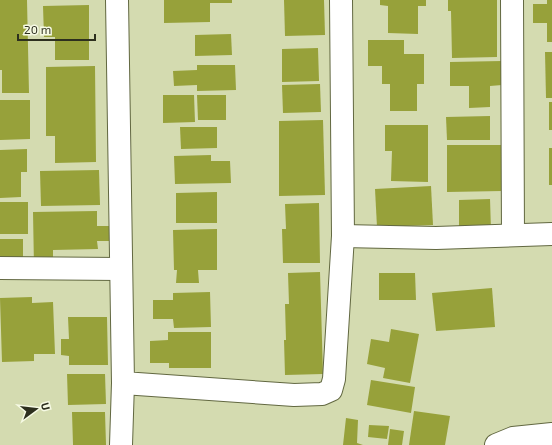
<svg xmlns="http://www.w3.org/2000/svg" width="552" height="445" font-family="'Exo 2',sans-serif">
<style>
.building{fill:#97a13a}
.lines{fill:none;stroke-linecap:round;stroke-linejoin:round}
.minor-casing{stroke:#626841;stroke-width:24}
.tertiary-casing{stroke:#626841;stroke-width:24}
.minor{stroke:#fff;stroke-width:22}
.tertiary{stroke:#fff;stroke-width:22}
</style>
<rect width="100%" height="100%" fill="#d4dbb0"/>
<g class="building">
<polygon points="0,0 27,0 29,93 2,93 2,70 0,70"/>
<polygon points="164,0 232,0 232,3 210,3 210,22 164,23"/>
<polygon points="284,0 324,0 325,35 285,36"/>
<polygon points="380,0 426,0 426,6 418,6 418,34 388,33 388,6 380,5"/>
<polygon points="448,0 497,0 497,57 452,58 451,11 448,11"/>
<polygon points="547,0 552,0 552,42 547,42 547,23 533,23 533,4 547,4"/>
<polygon points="89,5 89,60 55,60 55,37 44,37 43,6"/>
<polygon points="231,34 232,55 195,56 195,35"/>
<polygon points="368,40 404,40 404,54 424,54 424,84 417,84 417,111 390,111 390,84 382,84 382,66 368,66"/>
<polygon points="318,48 319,81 282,82 282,49"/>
<polygon points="545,52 552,52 552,98 546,98"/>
<polygon points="502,61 502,85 490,86 490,107 469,108 469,86 450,86 450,62"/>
<polygon points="197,65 235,65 236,90 197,91 197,85 174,86 173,71 197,70"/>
<polygon points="95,66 96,162 55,163 55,136 46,136 46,67"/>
<polygon points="320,84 321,112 283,113 282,85"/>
<polygon points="163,95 194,95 195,122 163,123"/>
<polygon points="197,95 226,95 226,120 198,120"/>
<polygon points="0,100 30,100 30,139 0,140"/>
<rect x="549" y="102" width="3" height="28"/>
<polygon points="490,116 490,140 447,140 446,117"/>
<polygon points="323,120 325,195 279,196 279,121"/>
<polygon points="385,125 428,125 428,182 391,181 392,151 385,151"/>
<polygon points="180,127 217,127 217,148 181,149"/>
<polygon points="447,145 502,145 502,191 447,192"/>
<rect x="549" y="148" width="3" height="37"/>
<polygon points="27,149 27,172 21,172 21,197 0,198 0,150"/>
<polygon points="211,155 211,161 230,161 231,183 175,184 174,156"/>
<polygon points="99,170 100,205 41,206 40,171"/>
<polygon points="431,186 433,225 377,227 375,189"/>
<polygon points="217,192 217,223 176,223 176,193"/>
<polygon points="490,199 491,230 459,230 459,200"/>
<rect x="0" y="202" width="28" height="32"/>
<polygon points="319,203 320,263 283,263 282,229 286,229 285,204"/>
<polygon points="97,211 97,226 112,226 113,241 97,241 98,249 53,250 53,267 34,267 33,212"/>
<polygon points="217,229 217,270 198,270 199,283 176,283 177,270 174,270 173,230"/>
<rect x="0" y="239" width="23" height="27"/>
<polygon points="320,272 323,374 285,375 284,340 286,340 285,304 289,304 288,273"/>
<polygon points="379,273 415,273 416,300 379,300"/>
<polygon points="492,288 495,327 436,331 432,293"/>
<polygon points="210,292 211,327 174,328 173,319 153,319 153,300 173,300 173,293"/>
<polygon points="32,297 32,303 53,302 55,354 34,354 34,361 2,362 0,298"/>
<polygon points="68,317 107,317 108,365 69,365 69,356 61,355 61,339 69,339"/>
<polygon points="391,329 419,334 410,383 383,378 385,368 367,364 371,339 389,342"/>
<polygon points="168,332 211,332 211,368 169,368 169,363 150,363 150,341 168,340"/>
<polygon points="67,374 105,374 106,404 68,405"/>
<polygon points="371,380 415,387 411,413 367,405"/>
<polygon points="414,411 450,416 445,445 409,445"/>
<polygon points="72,412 105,412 106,445 73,445"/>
<polygon points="346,418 358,420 357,443 363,445 343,445"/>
<polygon points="369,425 389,426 387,439 368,437"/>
<polygon points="390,429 404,431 402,445 388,445"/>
</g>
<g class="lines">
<defs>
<g id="minor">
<polyline points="117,0 123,383 294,395 322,394 331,390 334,379 343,236 341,0"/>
<polyline points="512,0 513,235"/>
<polyline points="343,236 436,238 552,234"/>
<polyline points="0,268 120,269"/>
<polyline points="121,445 123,383"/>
</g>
<polyline id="tertiary" points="496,445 513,438 552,434"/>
</defs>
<use href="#minor" class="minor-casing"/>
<use href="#tertiary" class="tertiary-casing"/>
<use href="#minor" class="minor"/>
<use href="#tertiary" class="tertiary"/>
</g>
<g transform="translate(36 409) rotate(75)" stroke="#f6fae4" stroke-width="3" paint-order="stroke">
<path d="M0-3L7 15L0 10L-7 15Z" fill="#2d2f1e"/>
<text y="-6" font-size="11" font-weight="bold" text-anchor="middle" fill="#2d2f1e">U</text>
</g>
<path d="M18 34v6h77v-6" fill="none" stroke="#2d2f1e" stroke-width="2"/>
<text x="24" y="34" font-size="12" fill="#2d2f1e" stroke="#f6fae4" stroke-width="3" paint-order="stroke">20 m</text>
</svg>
